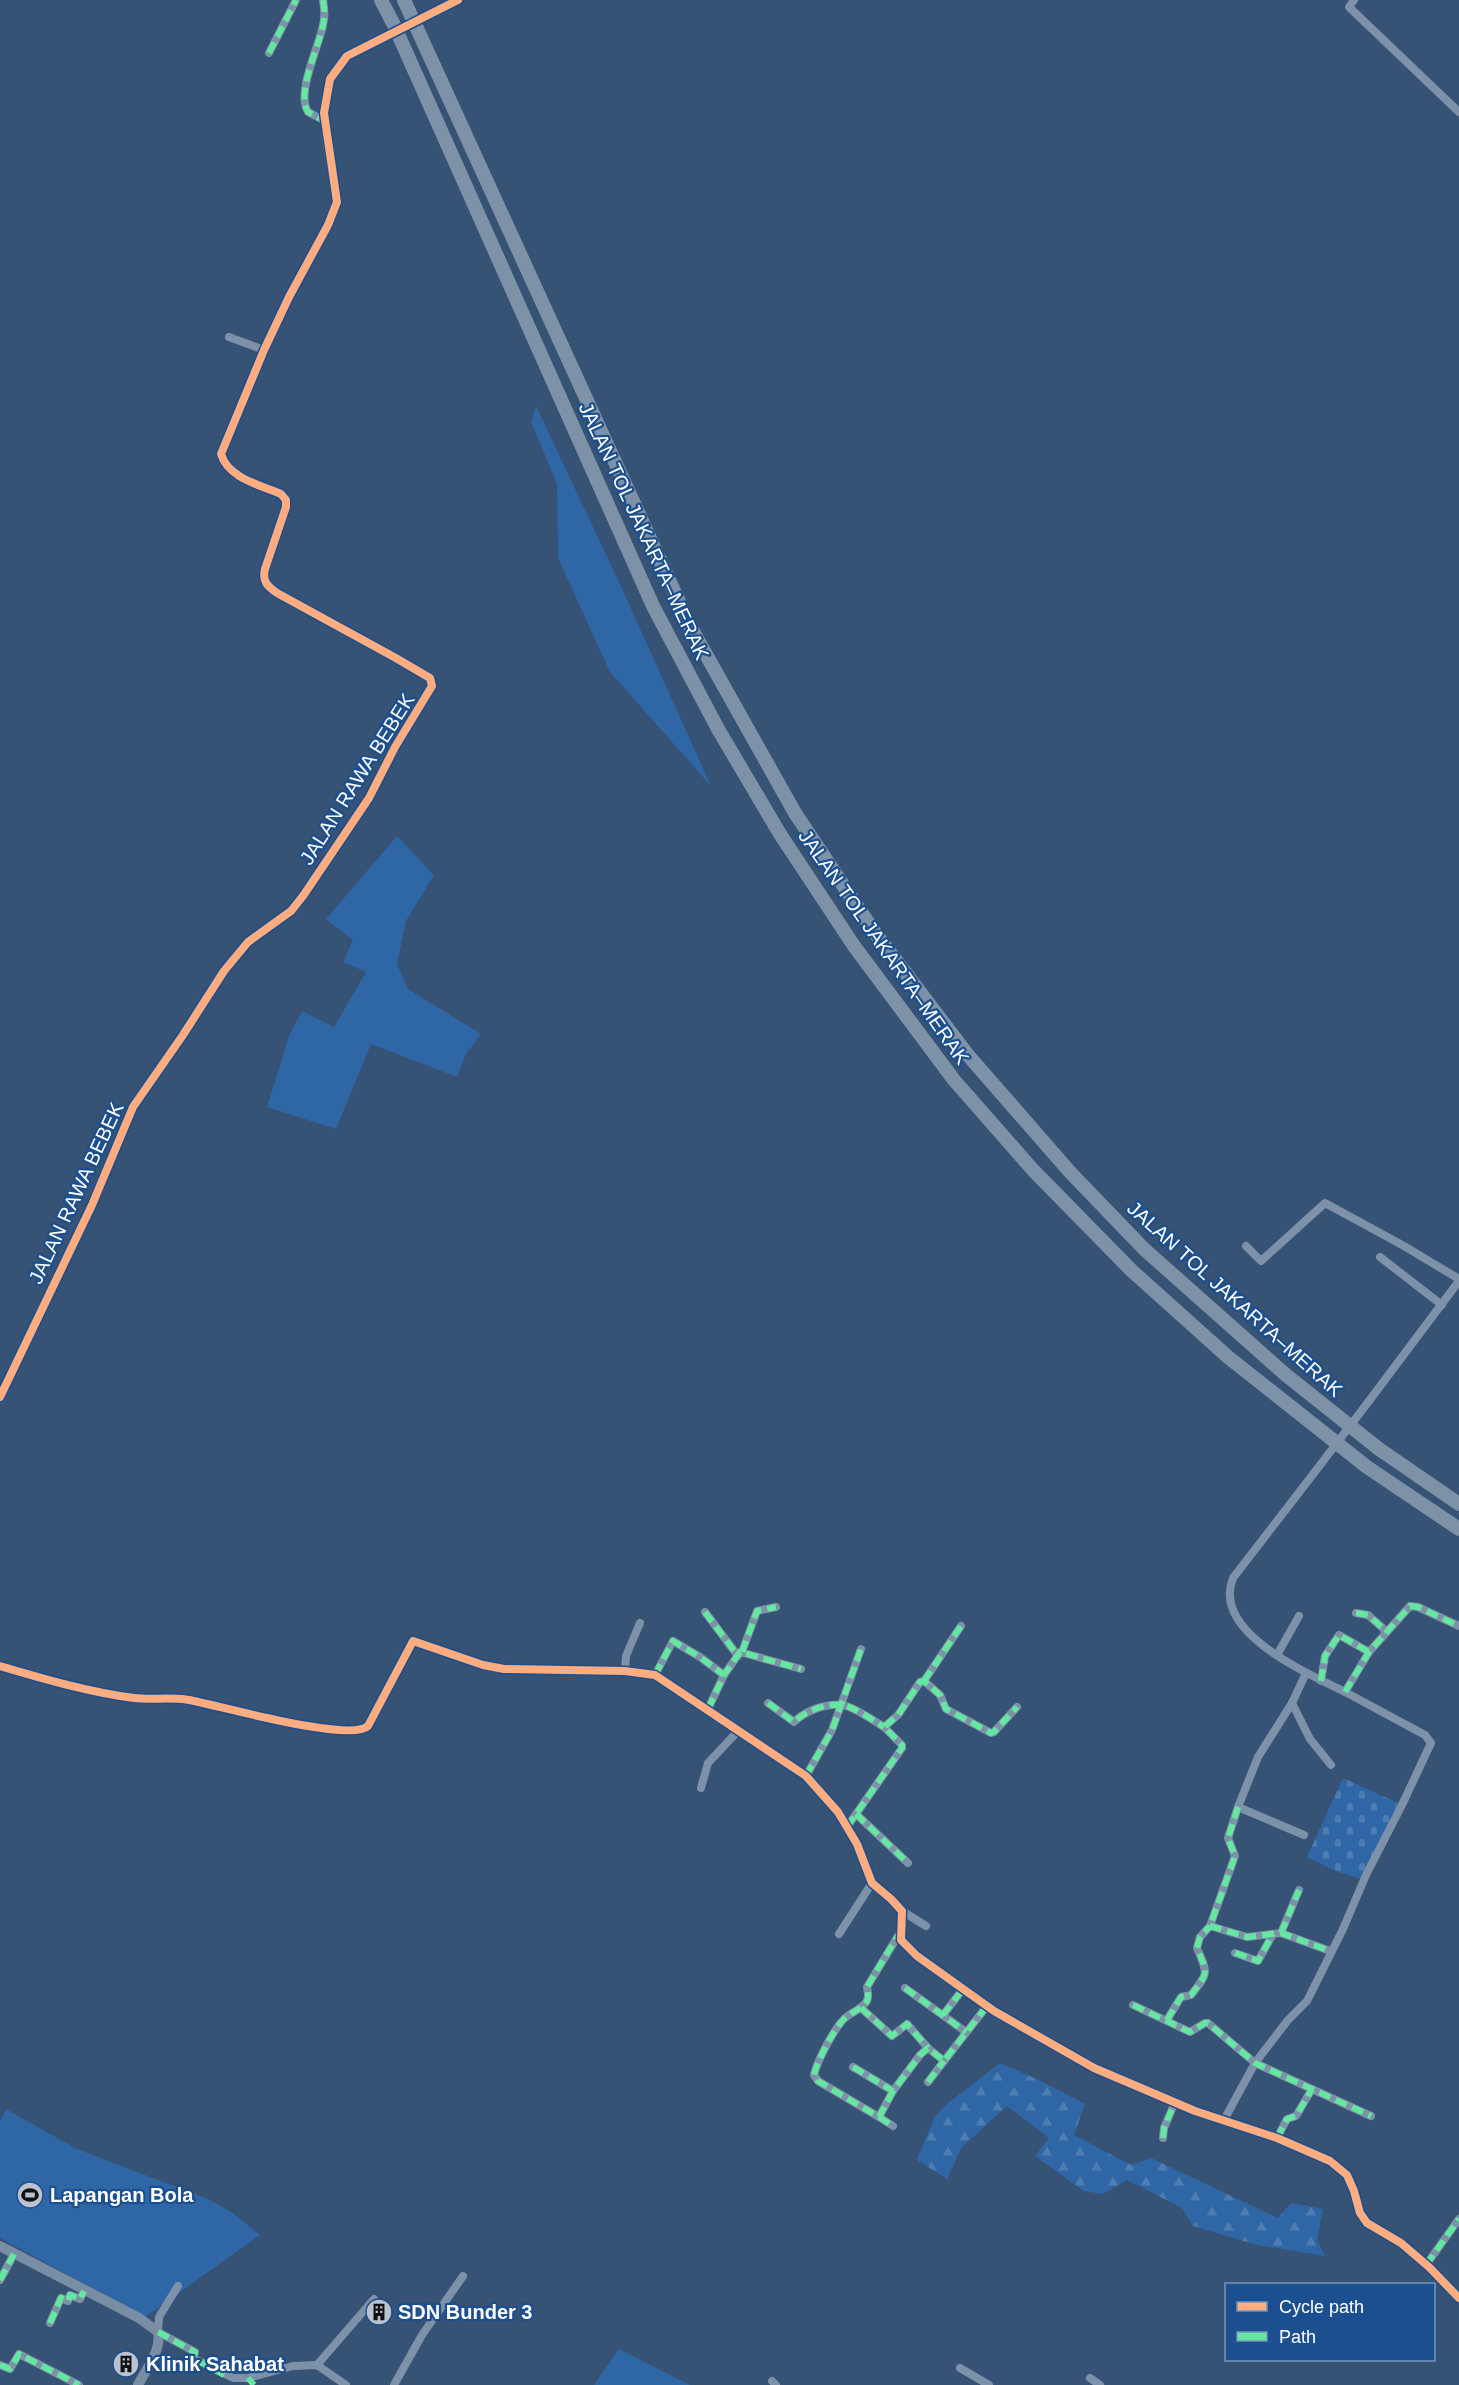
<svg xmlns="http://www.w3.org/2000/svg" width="1459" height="2385" font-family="Helvetica,sans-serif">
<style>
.grass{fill:#2f66a5}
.forest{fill:url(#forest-firs)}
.cemetery{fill:url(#cemetery-stones)}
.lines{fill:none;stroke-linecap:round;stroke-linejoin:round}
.street{stroke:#7d92a8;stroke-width:8}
.secondary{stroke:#798da4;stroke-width:10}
.highway{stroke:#7e92a7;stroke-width:14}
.street-bridge{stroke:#7d92a8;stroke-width:8}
.quiet{stroke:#66e7a1;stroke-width:6;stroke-dasharray:12 6;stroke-linecap:butt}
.cycleway-casing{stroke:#1b4f8f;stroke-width:11}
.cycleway{stroke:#ffac80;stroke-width:8}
.labels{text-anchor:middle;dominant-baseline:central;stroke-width:4.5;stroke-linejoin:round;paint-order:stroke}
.street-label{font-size:20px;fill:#fff;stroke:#1b4f8f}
.poi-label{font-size:20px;font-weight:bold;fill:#fff;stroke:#1b4f8f;text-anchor:start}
</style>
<defs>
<pattern id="forest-firs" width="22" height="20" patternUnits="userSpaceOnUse" patternTransform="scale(1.5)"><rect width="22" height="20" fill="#2f66a5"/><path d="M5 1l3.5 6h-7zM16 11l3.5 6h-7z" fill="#4e7db2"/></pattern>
<pattern id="cemetery-stones" width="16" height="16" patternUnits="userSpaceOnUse" patternTransform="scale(1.5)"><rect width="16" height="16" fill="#2f66a5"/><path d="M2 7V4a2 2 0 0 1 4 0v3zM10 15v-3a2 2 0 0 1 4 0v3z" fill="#4e7db2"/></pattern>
</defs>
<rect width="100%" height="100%" fill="#365274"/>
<g class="grass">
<polygon points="536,406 619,582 711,786 610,672 558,558 557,484 531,422"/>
<polygon points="397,836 434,875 406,921 397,964 408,989 481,1034 466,1054 457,1077 371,1044 336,1129 267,1107 289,1036 302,1011 334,1027 366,972 343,962 353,940 326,919"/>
<polygon points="6,2109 77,2149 208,2199 233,2213 260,2235 145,2317 0,2238 0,2122"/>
<polygon points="619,2349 690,2385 594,2385"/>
</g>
<polygon class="forest" points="1000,2063 1041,2081 1085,2104 1074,2135 1131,2165 1151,2158 1278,2218 1291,2203 1323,2209 1317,2240 1325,2256 1257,2245 1193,2226 1182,2208 1127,2180 1103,2194 1084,2191 1035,2156 1049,2138 1007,2106 962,2147 947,2179 917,2160 935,2116 947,2104"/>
<polygon class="cemetery" points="1343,1778 1398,1803 1362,1879 1333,1870 1307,1857"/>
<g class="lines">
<g class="street">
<path d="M323,0C324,6 325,13 324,19C322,42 295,91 308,112L325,121"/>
<polyline points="1354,0 1349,7 1459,112"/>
<polyline points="443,7 458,0"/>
<polyline points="269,53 296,0"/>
<polyline points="229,337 264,350"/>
<polyline points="1246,1246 1261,1261 1325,1203 1404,1246 1459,1279"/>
<polyline points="1380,1257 1442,1305"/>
<path d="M0,1397L92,1205L133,1107L183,1035L224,971L248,942L291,911L303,896L369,798L395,747L432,686L430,678L394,657L277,593C267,586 262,581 265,569L286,507V500L281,494C260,485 228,478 221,454C243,401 264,346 290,295C301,274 335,221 337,201C338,190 333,179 331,169C323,121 313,76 362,47"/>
<polyline points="1369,1401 1459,1281"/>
<polyline points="705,1612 738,1656"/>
<polyline points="1356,1613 1368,1615 1386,1631"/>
<polyline points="742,1652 757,1611 776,1607"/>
<polyline points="1277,1655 1299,1616"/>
<path d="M0,1666C44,1679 88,1692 134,1698C152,1700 171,1697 189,1700C217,1705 350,1743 368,1726L413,1641L483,1665L504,1669L625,1671L655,1675L806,1776L838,1812L857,1844L872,1883L891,1899L902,1911L901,1940L917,1956L994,2011L1094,2068L1195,2111L1277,2138L1330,2161L1347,2175L1354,2191L1360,2213L1367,2223L1401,2243L1429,2267L1459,2298"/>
<polyline points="625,1671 626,1656 640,1623"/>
<polyline points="1306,1673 1292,1703 1310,1739 1331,1765"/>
<polyline points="655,1675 673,1641 700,1657 724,1675"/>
<polyline points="924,1681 961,1626"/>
<polyline points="1321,1681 1325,1656 1339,1635 1369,1652"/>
<polyline points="1345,1692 1369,1652 1410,1606 1418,1607 1459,1626"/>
<path d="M768,1703L794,1722C805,1711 826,1703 842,1705C853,1706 874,1721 884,1727"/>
<polyline points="1292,1703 1258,1757 1238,1807 1304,1835"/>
<polyline points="708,1709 724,1675 740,1652 801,1669"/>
<polyline points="806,1776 832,1730 861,1649"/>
<polyline points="701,1788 708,1763 739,1730"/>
<polyline points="1238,1807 1228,1838 1235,1856 1210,1926 1247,1937 1281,1933 1330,1951"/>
<polyline points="856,1814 908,1863"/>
<polyline points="847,1827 902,1748 902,1745 884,1727 898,1715 920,1682 924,1681 940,1695 946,1709 991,1733 994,1732 1017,1707"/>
<polyline points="902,1911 926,1926"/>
<polyline points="1281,1933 1299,1890"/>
<polyline points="839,1934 872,1883"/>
<polyline points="1235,1953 1258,1961 1273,1934"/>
<polyline points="905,1988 966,2032"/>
<polyline points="1133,2005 1190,2032 1205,2023 1208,2023 1255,2063 1371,2116"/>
<polyline points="861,2008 892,2036 907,2024 928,2048"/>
<polyline points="943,2015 963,1989"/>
<path d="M1167,2020L1181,1997L1191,1995C1209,1972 1208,1974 1197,1948L1200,1937L1210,1926"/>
<polyline points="853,2067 893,2091 920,2055 928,2048 944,2061 987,2006"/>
<polyline points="928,2082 944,2061"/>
<path d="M893,2091L879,2117L818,2081L814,2075C817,2061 834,2029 844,2019C851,2012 861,2010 867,2001C869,1996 868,1992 867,1987L901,1931"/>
<polyline points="879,2117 893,2126"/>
<path d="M1224,2120L1255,2063L1288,2020L1307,2001L1343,1929L1366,1875L1402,1805L1431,1743L1425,1735C1399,1721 1373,1707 1347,1693C1309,1674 1211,1633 1233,1578L1314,1473"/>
<polyline points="1163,2138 1164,2128 1175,2102"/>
<polyline points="1277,2138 1287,2119 1296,2116 1312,2089"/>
<polyline points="1426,2265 1459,2219"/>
<polyline points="0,2280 14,2254"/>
<polyline points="178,2286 159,2317 158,2332 195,2352 193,2358 233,2378 248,2378 293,2366 317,2365 346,2385"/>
<polyline points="50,2323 61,2298 68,2301 70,2295 80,2299 84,2291"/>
<polyline points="0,2365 10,2369 19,2354 79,2385"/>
<polyline points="317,2365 374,2299"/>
<polyline points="960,2368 989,2385"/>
<polyline points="1090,2378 1100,2385"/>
<polyline points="772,2381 776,2385"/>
<polyline points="394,2385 422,2335 463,2276"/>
</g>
<path class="secondary" d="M0,2246L139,2318L158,2332C162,2350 146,2369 138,2385"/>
<g class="highway">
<polyline points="381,0 394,25 653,606 718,729 780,834 854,946 954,1080 1033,1170 1131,1270 1228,1357 1367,1467 1459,1529"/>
<polyline points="404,0 690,626 795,813 873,930 967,1054 1069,1171 1144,1249 1286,1375 1379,1449 1459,1504"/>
</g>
<g class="street-bridge">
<polyline points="362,47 443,7"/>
<polyline points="1314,1473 1369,1401"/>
</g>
<g class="quiet">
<path d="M323,0C324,6 325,13 324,19C322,42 295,91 308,112L325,121"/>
<polyline points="269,53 296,0"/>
<polyline points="705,1612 738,1656"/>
<polyline points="1356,1613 1368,1615 1386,1631"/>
<polyline points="742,1652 757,1611 776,1607"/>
<polyline points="655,1675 673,1641 700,1657 724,1675"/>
<polyline points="924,1681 961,1626"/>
<polyline points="1321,1681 1325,1656 1339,1635 1369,1652"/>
<polyline points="1345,1692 1369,1652 1410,1606 1418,1607 1459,1626"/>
<path d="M768,1703L794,1722C805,1711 826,1703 842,1705C853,1706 874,1721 884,1727"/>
<polyline points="708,1709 724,1675 740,1652 801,1669"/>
<polyline points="806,1776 832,1730 861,1649"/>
<polyline points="1238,1807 1228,1838 1235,1856 1210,1926 1247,1937 1281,1933 1330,1951"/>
<polyline points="856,1814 908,1863"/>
<polyline points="847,1827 902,1748 902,1745 884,1727 898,1715 920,1682 924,1681 940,1695 946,1709 991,1733 994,1732 1017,1707"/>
<polyline points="1281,1933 1299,1890"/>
<polyline points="1235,1953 1258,1961 1273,1934"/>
<polyline points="905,1988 966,2032"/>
<polyline points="1133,2005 1190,2032 1205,2023 1208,2023 1255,2063 1371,2116"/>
<polyline points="861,2008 892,2036 907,2024 928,2048"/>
<polyline points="943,2015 963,1989"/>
<path d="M1167,2020L1181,1997L1191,1995C1209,1972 1208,1974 1197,1948L1200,1937L1210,1926"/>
<polyline points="853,2067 893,2091 920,2055 928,2048 944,2061 987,2006"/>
<polyline points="928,2082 944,2061"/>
<path d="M893,2091L879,2117L818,2081L814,2075C817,2061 834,2029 844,2019C851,2012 861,2010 867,2001C869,1996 868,1992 867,1987L900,1932"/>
<polyline points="879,2117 893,2126"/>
<polyline points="1163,2138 1164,2128 1175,2102"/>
<polyline points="1277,2138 1287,2119 1296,2116 1312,2089"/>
<polyline points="1426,2265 1459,2219"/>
<polyline points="0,2280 14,2254"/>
<polyline points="50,2323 61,2298 68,2301 70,2295 80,2299 84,2291"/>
<polyline points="158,2332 195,2352 193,2358 226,2376"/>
<polyline points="0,2365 10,2369 19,2354 79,2385"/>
<polyline points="248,2378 254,2385"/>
</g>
<defs>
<g id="cycleway">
<path d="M0,1397L92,1205L133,1107L183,1035L224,971L248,942L291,911L303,896L369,798L395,747L432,686L430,678L394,657L277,593C267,586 262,581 265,569L286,507V500L281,494C260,485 228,478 221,454L264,350L289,297L328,225L337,202L324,113L330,79L347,56L458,0"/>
<path d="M0,1666C44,1679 88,1692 134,1698C152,1700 171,1697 189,1700C217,1705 350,1743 368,1726L413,1641L483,1665L504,1669L625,1671L655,1675L806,1776L838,1812L857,1844L872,1883L891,1899L902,1911L901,1940L917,1956L994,2011L1094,2068L1195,2111L1277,2138L1330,2161L1347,2175L1354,2191L1360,2213L1367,2223L1401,2243L1429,2267L1459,2298"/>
</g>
</defs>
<use href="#cycleway" class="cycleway-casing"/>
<use href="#cycleway" class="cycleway"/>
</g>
<defs>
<symbol id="stadium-disc" viewBox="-11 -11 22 22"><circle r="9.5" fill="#b9c2ce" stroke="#1b4f8f"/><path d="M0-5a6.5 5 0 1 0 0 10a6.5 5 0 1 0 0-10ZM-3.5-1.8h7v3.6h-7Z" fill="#111"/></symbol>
<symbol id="building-disc" viewBox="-11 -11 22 22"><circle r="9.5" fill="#b9c2ce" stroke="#1b4f8f"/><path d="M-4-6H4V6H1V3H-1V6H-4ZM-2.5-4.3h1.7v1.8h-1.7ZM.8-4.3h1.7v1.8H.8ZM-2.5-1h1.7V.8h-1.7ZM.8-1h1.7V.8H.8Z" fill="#111"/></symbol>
</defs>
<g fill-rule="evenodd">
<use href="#stadium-disc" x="15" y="2180" width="30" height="30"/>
<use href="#building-disc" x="364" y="2297" width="30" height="30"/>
<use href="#building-disc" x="111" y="2349" width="30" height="30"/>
</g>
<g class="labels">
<g class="street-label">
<text transform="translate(644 531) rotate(65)">JALAN TOL JAKARTA–MERAK</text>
<text transform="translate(357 779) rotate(-58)">JALAN RAWA BEBEK</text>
<text transform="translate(884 947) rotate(55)">JALAN TOL JAKARTA–MERAK</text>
<text transform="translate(76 1193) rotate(-65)">JALAN RAWA BEBEK</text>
<text transform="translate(1235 1299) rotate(42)">JALAN TOL JAKARTA–MERAK</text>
</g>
<g class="poi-label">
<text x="50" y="2195">Lapangan Bola</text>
<text x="398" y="2312">SDN Bunder 3</text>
<text x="146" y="2364">Klinik Sahabat</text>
</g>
</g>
<rect x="1225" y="2283" width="210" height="78" fill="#1b4f8f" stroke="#7695bc" stroke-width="1.5"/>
<rect x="1237" y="2302" width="30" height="9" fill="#ffac80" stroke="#7695bc" stroke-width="1.5"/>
<text x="1279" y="2313" font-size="18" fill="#ffffff">Cycle path</text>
<rect x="1237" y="2332" width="30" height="9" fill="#66e7a1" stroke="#7695bc" stroke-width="1.5"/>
<text x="1279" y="2343" font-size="18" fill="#ffffff">Path</text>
</svg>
